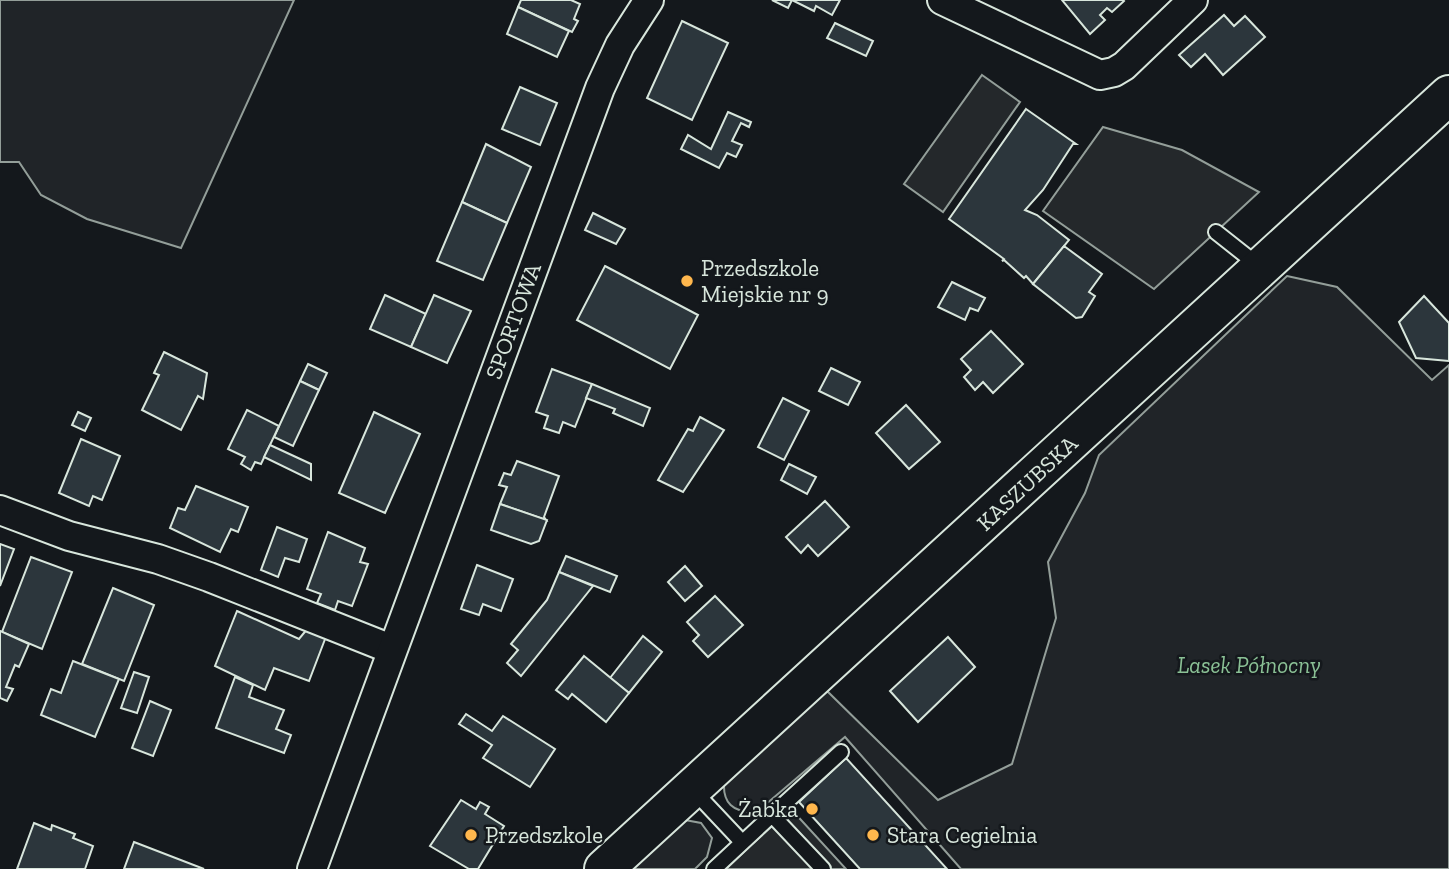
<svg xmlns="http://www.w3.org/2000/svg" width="1449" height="869" font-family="'Zilla Slab',serif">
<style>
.green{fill:#202428;stroke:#939e99;stroke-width:2}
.parking{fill:#24282b;stroke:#939e99;stroke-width:2}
.building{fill:#2c363c;stroke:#d8e6dc;stroke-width:2}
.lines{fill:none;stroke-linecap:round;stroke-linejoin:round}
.service-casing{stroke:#d8e6dc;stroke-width:18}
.minor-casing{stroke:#d8e6dc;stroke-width:32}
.secondary-casing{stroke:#d8e6dc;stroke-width:42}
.service{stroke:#14181c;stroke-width:14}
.minor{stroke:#14181c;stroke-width:28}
.secondary{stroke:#14181c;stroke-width:38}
.poi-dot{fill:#ffb74d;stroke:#14181c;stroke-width:2.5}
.labels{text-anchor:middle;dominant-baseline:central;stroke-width:5;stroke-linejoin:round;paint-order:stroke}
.poi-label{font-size:23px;fill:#d8e6dc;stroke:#14181c;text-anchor:start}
.street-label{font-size:23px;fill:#d8e6dc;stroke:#14181c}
.park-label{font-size:23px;font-style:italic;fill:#8ac095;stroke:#14181c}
</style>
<rect width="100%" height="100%" fill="#14181c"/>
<g class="green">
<polygon points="0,0 294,0 181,248 87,219 41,195 19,162 0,162"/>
<path d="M1287,276L1337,287L1432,380L1449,365V869H961L845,737L765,805L753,812C733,812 723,803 724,783L826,690L938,800L1012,764L1056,618L1048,562L1085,493L1099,455Z"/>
<polygon points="685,820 701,823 712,838 707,857 695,869 627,869"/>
</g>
<g class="parking">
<polygon points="982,75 1020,102 943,212 904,184"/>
<polygon points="1103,127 1182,150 1259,192 1154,289 1043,211"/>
<polygon points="791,809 846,869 726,869 750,846"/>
</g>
<g class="building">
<polygon points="521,0 571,0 580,4 574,19 578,21 572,32 518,7"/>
<polygon points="772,0 840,0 832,15 816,6 814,11 792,0 788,8"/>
<polygon points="1062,0 1123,0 1124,1 1112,12 1107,8 1100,15 1105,20 1090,34"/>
<polygon points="518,7 569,31 557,57 507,34"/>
<polygon points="1224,15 1234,26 1245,16 1265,37 1223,75 1205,54 1191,67 1179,55"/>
<polygon points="682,21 728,43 692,120 647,98"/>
<polygon points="835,23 873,41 866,56 827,38"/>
<polygon points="520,87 557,103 540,145 502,129"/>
<polygon points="1026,109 1076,144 1073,144 1043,190 1025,210 1037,215 1069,240 1033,284 1026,276 1024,278 1004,260 1002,261 1004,259 949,219"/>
<polygon points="728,112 751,122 749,127 741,123 732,141 742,145 736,157 727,153 719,168 681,149 688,135 711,149"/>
<polygon points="486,144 531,167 507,223 462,202"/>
<polygon points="462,202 507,223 483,280 437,261"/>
<polygon points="593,213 625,229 616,244 585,230"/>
<polygon points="1064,246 1102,274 1089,292 1095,296 1082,317 1076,318 1033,284"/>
<polygon points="605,266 698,315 670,369 577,320"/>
<polygon points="952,282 985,298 978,311 970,308 965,320 938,307"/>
<polygon points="385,295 426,314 411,347 370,329"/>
<polygon points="434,295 471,311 447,363 411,347"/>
<polygon points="1424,296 1449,323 1449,361 1416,358 1399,322"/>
<polygon points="991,331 1023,364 993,393 983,382 975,390 964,377 971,370 961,359"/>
<polygon points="164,352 207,373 203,399 198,396 181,430 142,410 159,375 154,373"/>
<polygon points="308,364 327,373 319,390 300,381"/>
<polygon points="831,368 860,382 848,405 819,391"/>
<polygon points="552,369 592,384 575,427 563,422 559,433 544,428 548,416 536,412"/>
<polygon points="300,381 319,390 293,446 274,437"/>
<polygon points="592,384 650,408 643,426 613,413 615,409 586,398"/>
<polygon points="783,398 809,411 784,460 758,447"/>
<polygon points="906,405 940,442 909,469 876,433"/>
<polygon points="247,410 279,426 261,464 255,462 251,470 241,464 245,457 228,449"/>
<polygon points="78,412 91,418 85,431 72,425"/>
<polygon points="374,412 420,434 385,513 339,493"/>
<polygon points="700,417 724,430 683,492 658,480 688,429 693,431"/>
<polygon points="81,439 120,456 102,500 93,496 89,506 59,493"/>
<polygon points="270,445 311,464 311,480 264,457"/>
<polygon points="517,461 559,476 544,517 546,520 500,504 507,487 499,485 504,473 511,475"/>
<polygon points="789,464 816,477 807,494 781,480"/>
<polygon points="196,486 248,507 238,532 231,529 220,552 170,528 178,508 185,510"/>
<polygon points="825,501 849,527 818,556 808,545 801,553 786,537"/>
<polygon points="500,504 547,520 539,541 531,544 491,530"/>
<polygon points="277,527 307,539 299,562 285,558 278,577 261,570"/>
<polygon points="328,532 365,548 360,562 368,564 352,606 338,601 335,610 317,603 321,594 307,589"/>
<polygon points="0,544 14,549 0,586"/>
<polygon points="566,556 617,576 610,592 559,572"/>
<polygon points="31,557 72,572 42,649 2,632"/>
<polygon points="477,565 513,579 501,611 483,604 479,615 461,609"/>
<polygon points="685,566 702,586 685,601 668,582"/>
<polygon points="559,572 593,586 521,676 507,663 518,650 511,644 547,600"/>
<polygon points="113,588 154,605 124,681 82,664"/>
<polygon points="715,596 743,625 708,657 693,641 699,635 687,622"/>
<polygon points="237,611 299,639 308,628 327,634 309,681 274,668 265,690 215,666"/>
<polygon points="0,631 29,644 19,667 15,665 6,687 13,689 7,701 0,698"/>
<polygon points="643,636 662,652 629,693 610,678"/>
<polygon points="948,637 975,667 918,722 890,691"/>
<polygon points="584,656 629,693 606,722 572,694 568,699 556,690"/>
<polygon points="73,661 119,679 95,737 41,715 51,689 61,693"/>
<polygon points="134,672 149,677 137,713 121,708"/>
<polygon points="235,677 253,685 249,697 284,710 276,729 291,735 284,753 216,728"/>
<polygon points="150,701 171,710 153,756 132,748"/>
<polygon points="466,714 492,731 503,716 555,749 530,787 483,758 492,745 459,724"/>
<polygon points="846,758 947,869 860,869 799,802"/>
<polygon points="461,800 476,809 480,802 489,807 485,814 504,826 478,869 469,869 430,846"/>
<polygon points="34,823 51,830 52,825 75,834 73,838 93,846 85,869 17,869"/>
<polygon points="134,842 204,869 124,869"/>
</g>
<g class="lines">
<defs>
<g id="service">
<polyline points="1216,232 1259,266"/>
<polyline points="693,790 741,841"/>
<polyline points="772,815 841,752"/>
<polyline points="714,869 772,815 823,869"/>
</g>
<g id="minor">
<polyline points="942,0 1100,75 1114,72 1124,66 1193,0"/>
<polyline points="0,510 69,536 158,559 209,577 391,649"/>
<polyline points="312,869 600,88 620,45 649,0"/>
</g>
<polyline id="secondary" points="604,869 1449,95"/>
</defs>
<use href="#service" class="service-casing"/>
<use href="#minor" class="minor-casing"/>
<use href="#secondary" class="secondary-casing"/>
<use href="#service" class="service"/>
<use href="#minor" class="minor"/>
<use href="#secondary" class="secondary"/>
</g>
<g class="poi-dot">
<circle cx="687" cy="281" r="7"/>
<circle cx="812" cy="809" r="7"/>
<circle cx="471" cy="835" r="7"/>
<circle cx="873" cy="835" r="7"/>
</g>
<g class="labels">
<g class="poi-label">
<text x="701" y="268">Przedszkole<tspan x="701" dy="26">Miejskie nr 9</tspan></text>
<text x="798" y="809" text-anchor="end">Żabka</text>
<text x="485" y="835">Przedszkole</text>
<text x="887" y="835">Stara Cegielnia</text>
</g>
<g class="street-label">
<text transform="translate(513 321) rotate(-70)">SPORTOWA</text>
<text transform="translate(1027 483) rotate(-43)">KASZUBSKA</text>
</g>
<g class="park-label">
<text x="1249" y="665">Lasek Północny</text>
</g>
</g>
</svg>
